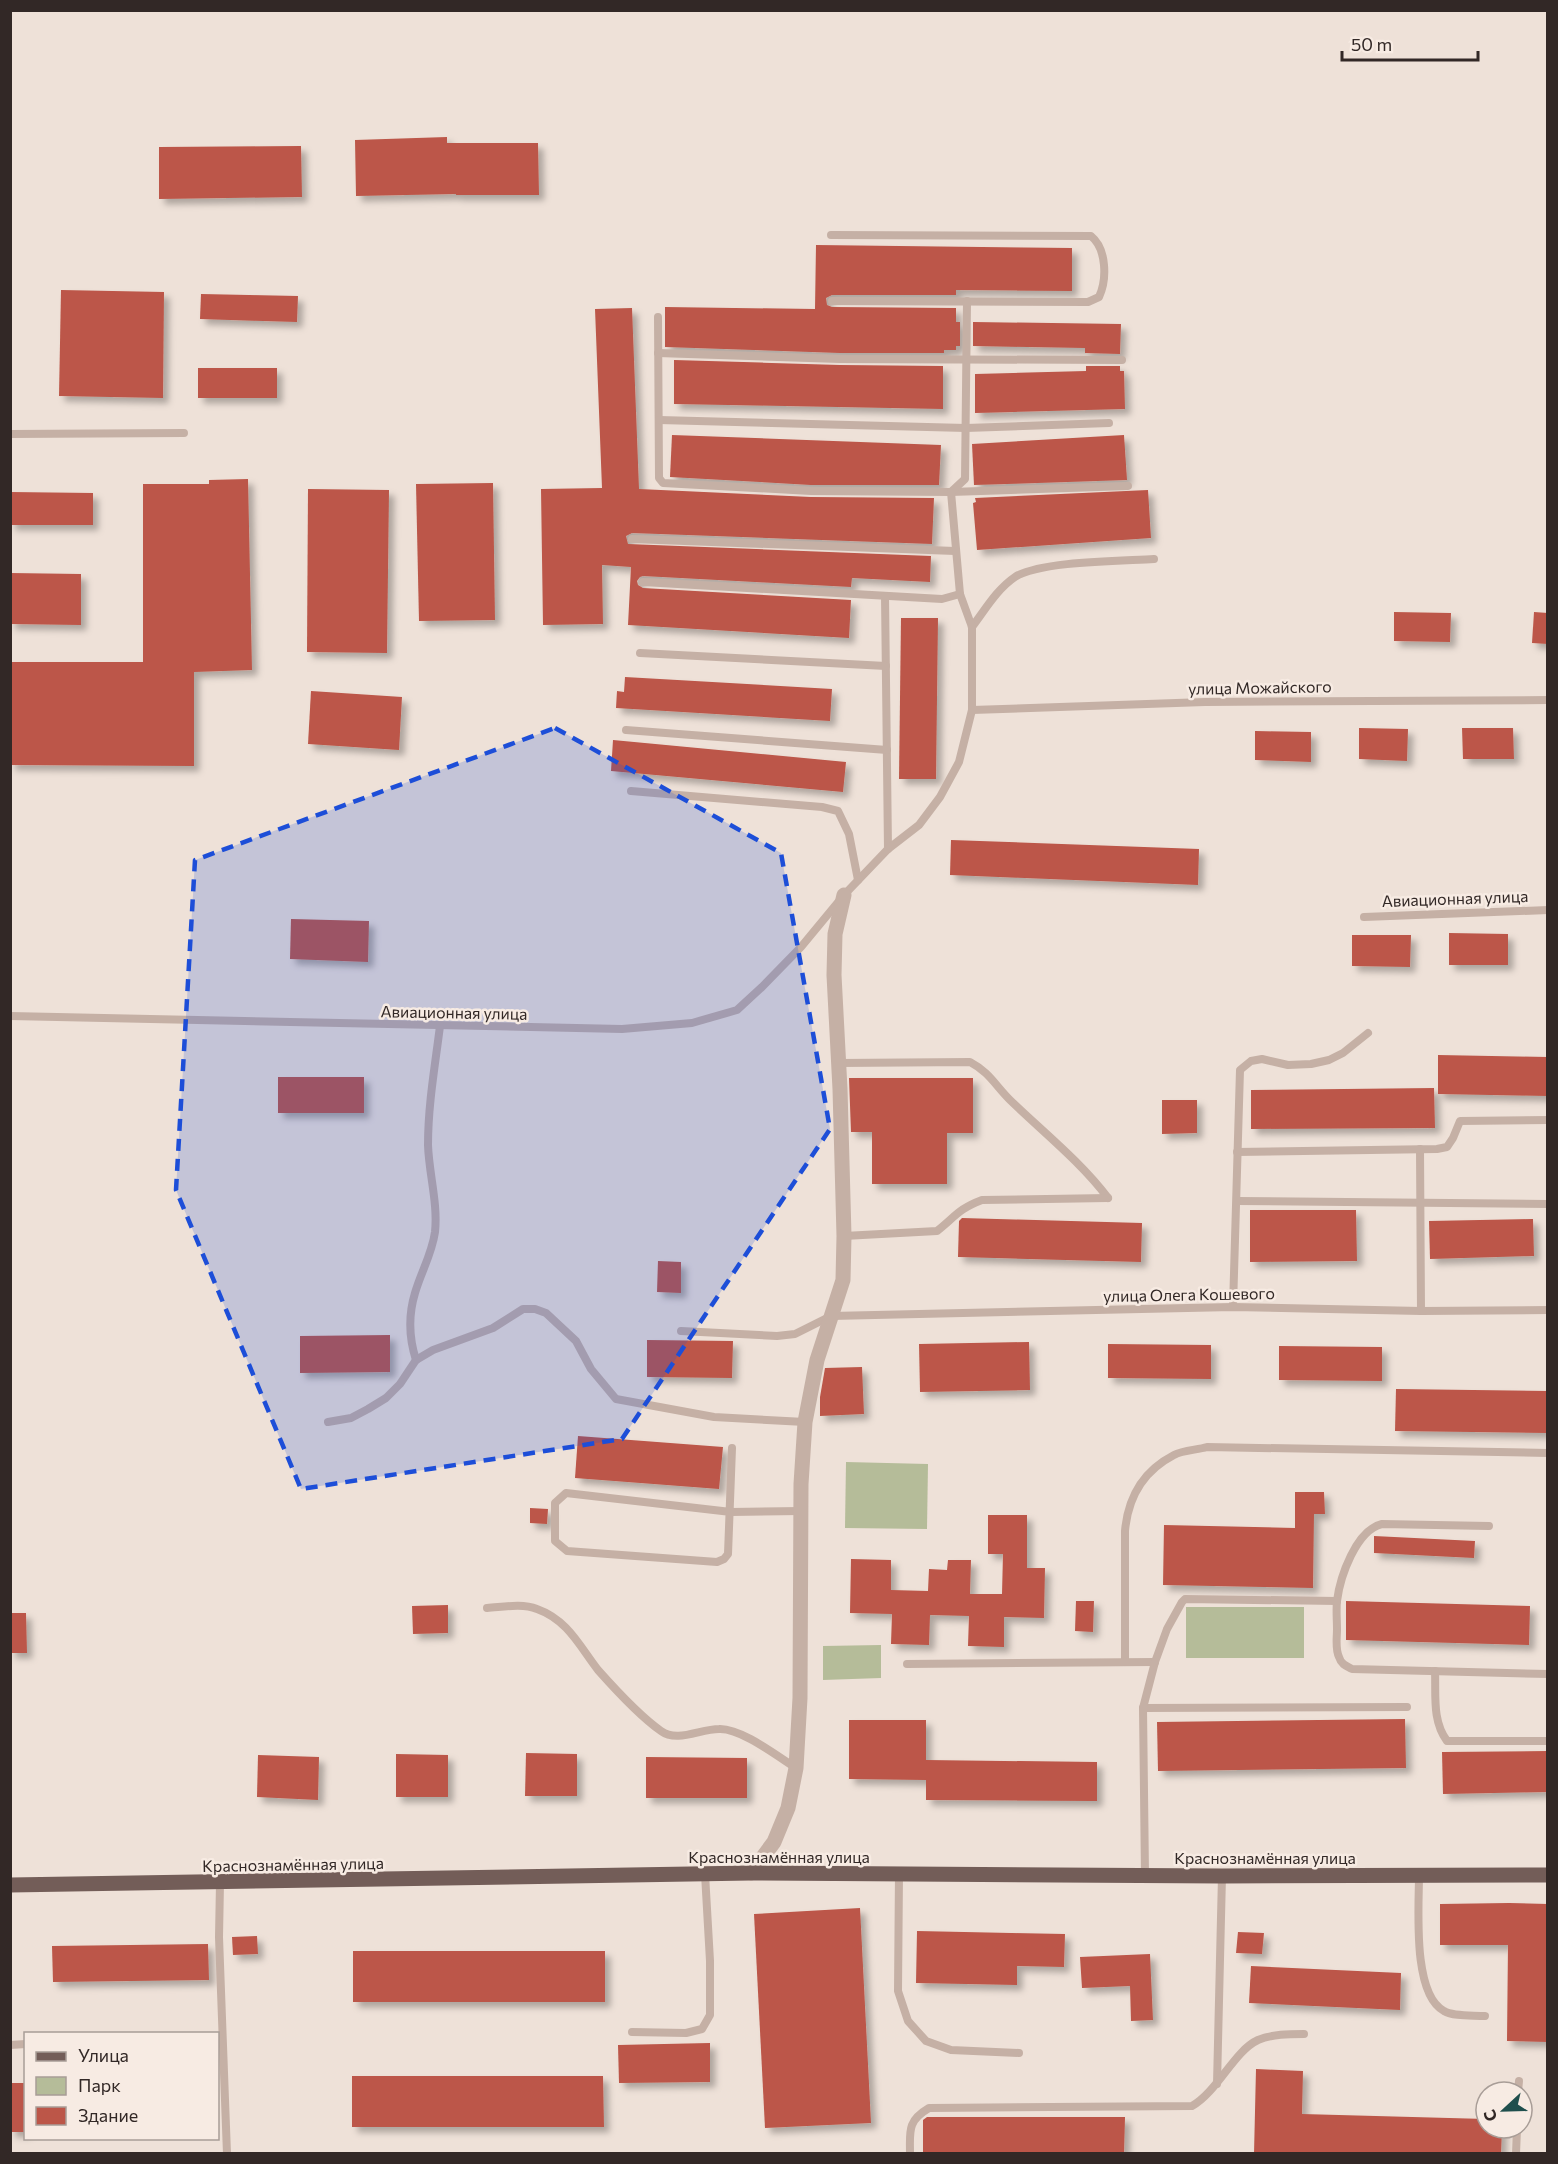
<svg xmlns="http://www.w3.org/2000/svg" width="1558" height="2164" font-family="Commissioner,sans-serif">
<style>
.green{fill:#b5bc99}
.building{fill:#bc5648;filter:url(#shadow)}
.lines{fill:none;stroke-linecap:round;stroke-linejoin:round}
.lane{stroke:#c5b0a5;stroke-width:8}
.street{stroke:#c5b0a5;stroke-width:15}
.primary{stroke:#735d58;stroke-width:15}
.marked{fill:#1d4ed8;fill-opacity:0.2;stroke:#1d4ed8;stroke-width:4.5;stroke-dasharray:12 8;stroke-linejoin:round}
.labels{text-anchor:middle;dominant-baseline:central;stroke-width:5;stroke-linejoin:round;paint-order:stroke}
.street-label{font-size:16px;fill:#322826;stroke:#f7ebe3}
</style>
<defs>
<filter id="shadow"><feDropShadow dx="5.5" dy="5.5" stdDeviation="3" flood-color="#0004"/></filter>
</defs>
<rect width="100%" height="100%" fill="#eee1d8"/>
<g class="green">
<polygon points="846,1462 928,1464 927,1529 845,1528"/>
<rect x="1186" y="1607" width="118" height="51"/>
<polygon points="881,1645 881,1678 823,1680 823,1646"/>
</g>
<g class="building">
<polygon points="447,137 447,143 538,143 539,195 456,195 456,194 356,196 355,140"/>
<polygon points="301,146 302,197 159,199 159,147"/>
<polygon points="816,245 1072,248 1072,291 956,290 956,295 832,295 826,298 827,305 832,307 956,308 956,322 960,322 960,346 956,346 956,350 944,350 944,353 840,353 665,347 665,307 815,309"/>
<polygon points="61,290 164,292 163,398 59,396"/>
<polygon points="201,294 298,296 297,322 200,319"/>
<polygon points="632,308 639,489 811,497 934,498 932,544 632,533 626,536 628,544 931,556 930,582 852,578 851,587 643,576 640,577 637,581 638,585 643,588 851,600 849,638 628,625 631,567 602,565 603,624 543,625 541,489 602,488 595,309"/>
<polygon points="973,322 1121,324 1120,354 1085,353 1085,348 973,346"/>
<polygon points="674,360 840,365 943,366 943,409 674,404"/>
<polygon points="1086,366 1120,366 1120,371 1124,371 1125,409 975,413 975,374 1086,371"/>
<rect x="198" y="368" width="79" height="30"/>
<polygon points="672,435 941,445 939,485 811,485 670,477"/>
<polygon points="1124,435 1127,480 974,485 972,444"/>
<polygon points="248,479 252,670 194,672 194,766 10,765 10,662 143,662 143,484 209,484 209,480"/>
<polygon points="493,483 495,620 419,621 416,484"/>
<polygon points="308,489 389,490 387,653 307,652"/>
<polygon points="1148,490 1151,538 977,550 973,503 976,502 975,498"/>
<polygon points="10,492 93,493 93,525 10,525"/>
<polygon points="10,573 81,574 81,625 10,624"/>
<polygon points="1394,612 1451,613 1450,642 1394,641"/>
<polygon points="1534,612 1548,613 1548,644 1532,643"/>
<polygon points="901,618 938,618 936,779 899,779"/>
<polygon points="625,677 832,689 830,721 616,708 617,691 624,692"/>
<polygon points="311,691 402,697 399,750 308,744"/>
<polygon points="1359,728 1408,729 1407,761 1359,759"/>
<polygon points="1462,728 1513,728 1514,759 1463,759"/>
<polygon points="1255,731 1311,732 1311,762 1255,760"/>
<polygon points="613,740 846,762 843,792 611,771"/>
<polygon points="951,840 1199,849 1198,885 950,875"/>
<polygon points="291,919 369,921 368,962 290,959"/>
<polygon points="1449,933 1508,934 1508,965 1449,965"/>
<polygon points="1352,935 1411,935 1410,967 1352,966"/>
<polygon points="1438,1055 1548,1057 1548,1096 1438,1094"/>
<rect x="278" y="1077" width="86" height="36"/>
<polygon points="849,1078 973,1078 973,1133 947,1133 947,1184 872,1184 872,1132 851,1132"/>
<polygon points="1434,1088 1435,1128 1251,1129 1251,1090"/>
<polygon points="1162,1100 1197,1100 1197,1133 1162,1134"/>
<polygon points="1250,1210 1356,1210 1357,1261 1250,1262"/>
<polygon points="962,1218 1142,1223 1141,1262 958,1257 959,1221"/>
<polygon points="1533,1219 1534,1256 1430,1259 1429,1221"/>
<polygon points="658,1261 681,1262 681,1293 657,1292"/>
<polygon points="390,1335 390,1372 300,1373 300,1336"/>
<polygon points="647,1340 733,1341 732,1378 647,1377"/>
<polygon points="1029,1342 1030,1390 920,1392 919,1344"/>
<polygon points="1108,1344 1211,1345 1211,1379 1108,1378"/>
<polygon points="1279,1346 1382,1347 1382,1381 1279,1380"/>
<polygon points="862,1367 864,1414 820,1416 820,1397 825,1368"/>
<polygon points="1396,1389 1548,1391 1548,1433 1395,1431"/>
<polygon points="578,1436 723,1447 719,1489 575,1478"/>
<polygon points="1295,1492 1324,1492 1325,1514 1314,1514 1313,1588 1163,1585 1164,1525 1295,1528"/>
<polygon points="530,1508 548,1509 547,1524 530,1523"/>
<polygon points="988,1515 1027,1515 1027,1568 1045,1568 1044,1618 1004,1617 1004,1647 968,1646 969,1616 930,1615 929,1645 891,1644 892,1614 850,1613 851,1559 891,1560 891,1590 928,1591 929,1569 947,1570 948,1560 971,1560 970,1594 1002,1594 1003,1554 988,1554"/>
<polygon points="1374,1536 1475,1541 1474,1558 1374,1553"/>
<polygon points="1076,1601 1094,1601 1093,1632 1075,1631"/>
<polygon points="1346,1601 1530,1606 1529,1645 1346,1640"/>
<polygon points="448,1605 448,1633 413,1634 412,1606"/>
<polygon points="10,1613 26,1613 27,1653 10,1653"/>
<polygon points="1405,1719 1406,1768 1158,1771 1157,1722"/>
<polygon points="849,1720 926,1720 926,1760 1097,1762 1097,1801 926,1800 926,1780 849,1779"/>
<polygon points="1548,1751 1548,1792 1443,1794 1442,1752"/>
<polygon points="526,1753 577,1754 577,1796 525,1796"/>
<polygon points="396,1754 448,1755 448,1797 396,1797"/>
<polygon points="258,1755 319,1757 318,1800 257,1797"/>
<polygon points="646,1757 747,1758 747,1798 646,1798"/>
<polygon points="1509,1903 1548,1904 1548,2042 1507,2041 1508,1945 1440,1945 1440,1904"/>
<polygon points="860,1908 871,2123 765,2128 754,1914"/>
<polygon points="917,1931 1065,1934 1064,1967 1017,1966 1017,1985 916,1983"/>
<polygon points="1238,1932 1264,1933 1262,1954 1236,1953"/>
<polygon points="257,1936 258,1954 233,1955 232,1937"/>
<polygon points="208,1944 209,1980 53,1982 52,1946"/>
<rect x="353" y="1951" width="252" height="51"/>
<polygon points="1150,1954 1153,2020 1131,2021 1130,1986 1082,1988 1080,1957"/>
<polygon points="1251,1966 1401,1973 1400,2010 1249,2003"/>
<polygon points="710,2043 710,2082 619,2083 618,2045"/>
<polygon points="1256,2069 1303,2071 1302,2114 1486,2119 1486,2128 1502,2128 1501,2154 1254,2154"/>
<polygon points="352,2076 603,2076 604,2127 352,2127"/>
<rect x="10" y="2083" width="16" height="49"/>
<polygon points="927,2117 1125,2117 1124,2154 923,2154 923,2120"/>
</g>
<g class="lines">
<g class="lane">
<path d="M831,235L1091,236C1107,249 1107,280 1099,297L1088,302L832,301"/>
<polyline points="658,317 659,478 663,483 811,491 951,492 1128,486"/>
<polyline points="658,353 840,359 1122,360"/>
<polyline points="659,420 966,428 1109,423"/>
<polyline points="10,434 184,433"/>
<polyline points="632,539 955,551"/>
<polyline points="643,582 942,599 960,594"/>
<polyline points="885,596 888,849"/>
<path d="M972,627C985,610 997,589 1015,577C1040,561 1121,561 1154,559"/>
<polyline points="640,653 886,666"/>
<polyline points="972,710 1205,702 1548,700"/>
<polyline points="626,730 887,750"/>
<polyline points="631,791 822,807 838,811 849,834 858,880"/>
<polyline points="1364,917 1548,910"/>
<polyline points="10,1016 622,1029 692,1023 737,1010 762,987 801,947 844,895 888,849 919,825 940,797 959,762 972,710 972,627 960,594 951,492 965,479 967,301"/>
<path d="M839,1063L970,1062C989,1072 995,1085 1010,1100C1042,1131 1081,1162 1108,1198"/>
<polyline points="1420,1149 1421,1311"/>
<polyline points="1237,1152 1437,1149 1447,1147 1453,1138 1460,1121 1548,1120"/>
<polyline points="1237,1201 1548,1204"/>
<path d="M844,1236L937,1231C955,1217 958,1209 982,1200L1108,1198"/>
<polyline points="1233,1307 1240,1070 1251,1061 1262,1059 1288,1065 1311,1064 1329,1060 1343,1053 1368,1033"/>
<polyline points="681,1331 777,1336 795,1334 831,1316 1233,1307 1421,1311 1548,1310"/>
<path d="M416,1360C409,1338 408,1316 415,1293C421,1272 432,1254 435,1232C438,1203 429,1174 428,1145C428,1105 435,1066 440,1026"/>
<polyline points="328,1422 351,1418 368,1409 386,1398 400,1384 416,1360 433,1350 493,1328 523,1309 535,1309 546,1313 576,1341 591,1369 616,1399 714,1417 805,1422"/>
<polyline points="732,1448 728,1554 724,1559 717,1562 567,1551 555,1541 555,1503 566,1493 731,1512 801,1511"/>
<path d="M1489,1526L1382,1524C1356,1530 1340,1577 1337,1601C1336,1610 1337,1620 1337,1629C1337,1638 1335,1649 1339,1657C1341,1664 1346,1666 1352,1669L1548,1674"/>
<path d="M487,1608C503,1607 522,1603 537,1609C568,1620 580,1647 598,1670C614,1688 641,1717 661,1731C677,1743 700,1729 719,1729C741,1728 777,1756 796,1768"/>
<path d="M1125,1662V1531C1128,1497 1143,1471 1174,1455C1183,1450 1197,1450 1207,1447L1548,1453"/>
<polyline points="907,1664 1155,1662"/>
<path d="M1435,1671C1436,1695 1432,1721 1447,1741H1548"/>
<polyline points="1143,1708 1407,1707"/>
<polyline points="899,1873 898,1991 908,2021 926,2041 951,2050 1019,2053"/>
<polyline points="1145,1875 1143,1708 1155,1662 1167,1629 1182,1602 1185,1599 1337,1601"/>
<path d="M1419,1875C1419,1907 1412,1994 1444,2011C1454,2017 1473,2015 1485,2016"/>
<polyline points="220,1883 219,1937 227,2154"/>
<polyline points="632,2032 686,2033 702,2029 710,2015 710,1961 705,1874"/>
<polyline points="10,2045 26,2044"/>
<polyline points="1217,2084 1222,1876"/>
<polyline points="1518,2092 1519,2081"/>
<path d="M910,2154C910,2131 907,2121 929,2108L1192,2106C1218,2091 1234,2051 1258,2040C1273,2034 1288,2034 1304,2034"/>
<polyline points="1516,2154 1517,2128"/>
</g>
<polyline class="street" points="751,1873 774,1842 788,1808 796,1768 800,1698 801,1484 805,1422 817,1360 843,1280 844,1236 840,1089 834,975 835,934 844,895"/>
<polyline class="primary" points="10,1885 751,1873 1222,1876 1548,1875"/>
</g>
<path class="marked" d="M555,728L781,853L830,1129L622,1439L301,1489L176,1190L195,860Z"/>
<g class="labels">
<g class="street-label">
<text transform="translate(1260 687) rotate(-1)">улица Можайского</text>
<text transform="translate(1455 898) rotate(-2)">Авиационная улица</text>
<text transform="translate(454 1012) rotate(1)">Авиационная улица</text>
<text transform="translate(1189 1294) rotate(-1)">улица Олега Кошевого</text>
<text x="779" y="1856">Краснознамённая улица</text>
<text x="1265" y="1857">Краснознамённая улица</text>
<text transform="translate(293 1864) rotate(-1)">Краснознамённая улица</text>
</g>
</g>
<rect width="1558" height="2164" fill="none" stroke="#322826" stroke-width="24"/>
<rect x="24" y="2032" width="195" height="108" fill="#f7ebe3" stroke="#a89d97" stroke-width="1.5"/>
<rect x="36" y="2052" width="30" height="9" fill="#735d58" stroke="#a89d97" stroke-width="1.5"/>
<text x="78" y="2062" font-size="18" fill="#322826">Улица</text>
<rect x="36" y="2077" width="30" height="18" fill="#b5bc99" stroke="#a89d97" stroke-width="1.5"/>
<text x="78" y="2092" font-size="18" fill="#322826">Парк</text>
<rect x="36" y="2107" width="30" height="18" fill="#bc5648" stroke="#a89d97" stroke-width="1.5"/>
<text x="78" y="2122" font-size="18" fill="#322826">Здание</text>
<g transform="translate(1504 2110) rotate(248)"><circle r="28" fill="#f7ebe3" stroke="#a89d97" stroke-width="1.5"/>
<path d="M0-4.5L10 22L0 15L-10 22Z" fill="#1f4f4d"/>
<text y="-9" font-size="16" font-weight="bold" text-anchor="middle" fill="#322826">С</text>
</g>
<path d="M1342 51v9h136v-9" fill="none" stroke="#322826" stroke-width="3"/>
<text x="1351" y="51" font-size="18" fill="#322826" stroke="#f7ebe3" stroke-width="4.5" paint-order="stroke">50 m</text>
</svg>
